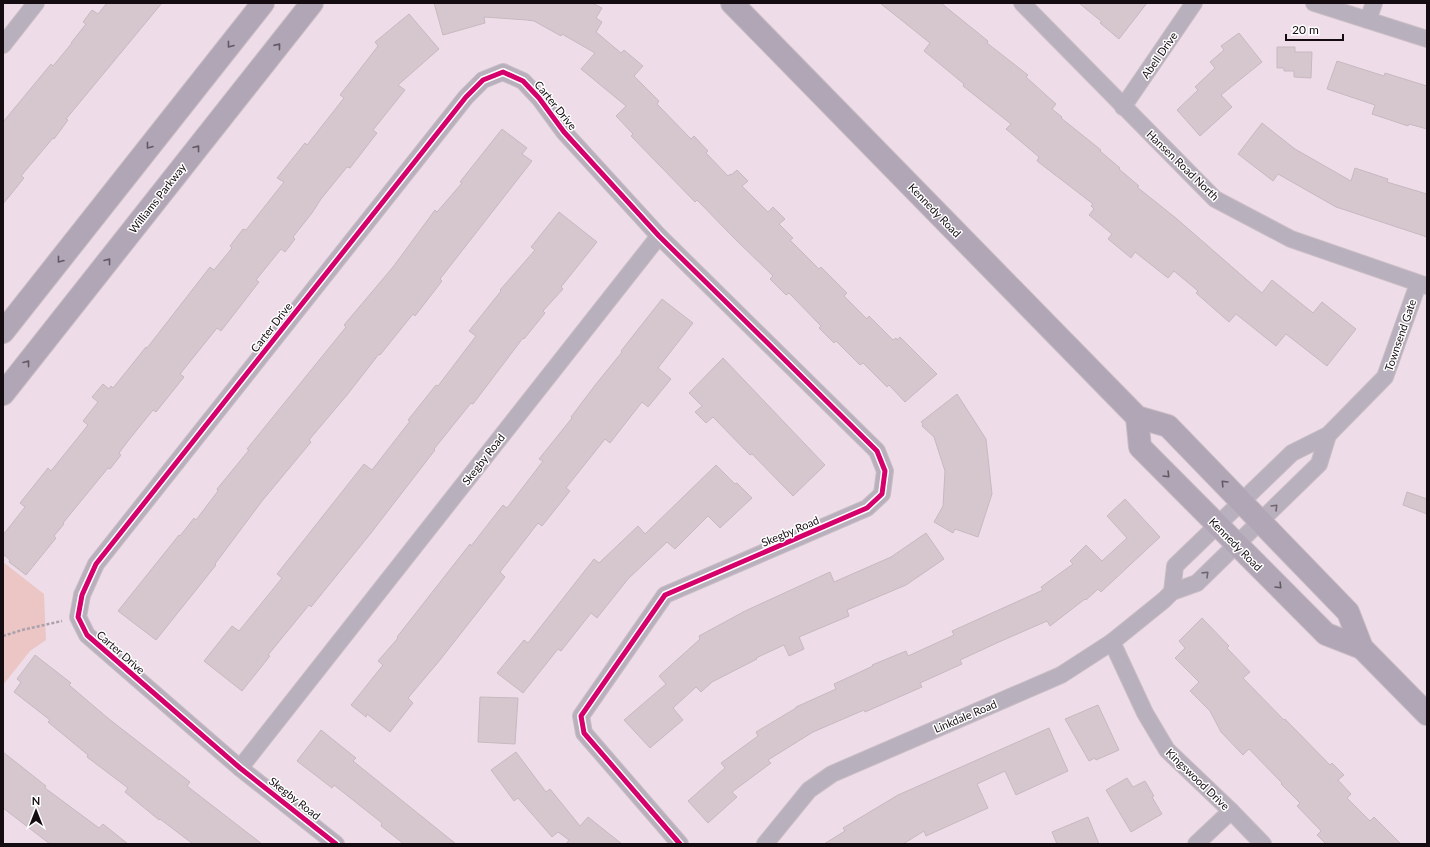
<svg xmlns="http://www.w3.org/2000/svg" width="1430" height="847" font-family="Lato,sans-serif">
<style>
.green{fill:#ebc6c5}
.building{fill:#d5c7cd;stroke:#c7b9bf}
.lines{fill:none;stroke-linecap:round;stroke-linejoin:round}
.minor-casing{stroke:#cabdc5;stroke-width:18}
.secondary-casing{stroke:#cabdc5;stroke-width:24}
.path{stroke:#aaa1ac;stroke-width:2.5;stroke-dasharray:3 2;stroke-linecap:butt}
.minor{stroke:#b9b0bd;stroke-width:16}
.secondary{stroke:#b1a6b5;stroke-width:22}
.cycleway-casing{stroke:#fff;stroke-width:8}
.cycleway{stroke:#d6006c;stroke-width:5}
.oneway{stroke:#635964}
.oneway2{stroke:#6f6670}
.labels{text-anchor:middle;dominant-baseline:central;stroke-width:3;stroke-linejoin:round;paint-order:stroke}
.street-label{font-size:11px;fill:#150c12;stroke:#fff}
</style>
<rect width="100%" height="100%" fill="#eedde8"/>
<polygon class="green" points="3,562 44,594 46,640 30,651 3,685"/>
<g class="building">
<polygon points="107,3 162,3 66,119 68,120 54,139 53,138 21,176 24,178 3,204 3,122 51,64 53,66 72,43 71,43 86,24 83,22 92,10 98,14"/>
<polygon points="434,3 592,3 602,8 596,18 602,22 596,32 621,53 624,50 643,66 634,76 659,101 657,104 691,139 694,136 708,151 706,153 728,176 730,174 731,175 737,170 748,181 742,186 768,212 773,207 785,219 779,224 793,238 790,240 819,269 821,267 847,293 844,296 867,319 869,316 893,340 896,338 897,340 900,337 937,374 905,402 889,385 887,387 863,363 860,365 836,341 834,343 819,328 821,326 789,293 786,295 770,279 773,276 733,237 697,200 695,202 631,136 633,134 616,116 626,106 581,69 595,53 562,34 561,36 534,21 527,20 484,17 485,23 443,35"/>
<polygon points="880,3 941,3 988,41 987,43 1028,75 1026,77 1056,104 1052,109 1062,117 1061,118 1101,150 1100,151 1120,168 1119,169 1139,186 1137,187 1177,219 1262,293 1272,280 1313,313 1322,302 1356,329 1327,366 1286,334 1276,346 1236,314 1229,322 1196,293 1198,291 1174,271 1168,278 1135,252 1131,258 1108,239 1112,234 1089,215 1094,209 1091,206 1093,204 1037,161 1039,157 1006,129 1011,124 963,86 964,84 924,51 930,43"/>
<polygon points="1079,3 1147,3 1119,39 1100,23 1102,22"/>
<polygon points="409,14 439,49 398,85 405,90 373,130 377,133 350,168 347,167 321,199 312,213 293,237 295,239 285,252 281,249 256,280 259,282 221,331 217,328 180,374 184,377 156,412 153,410 128,441 119,453 121,455 110,469 108,468 63,523 64,524 54,536 56,538 26,575 9,562 10,560 3,554 3,535 25,507 20,503 48,468 51,471 88,425 83,421 98,402 92,397 103,384 109,389 111,386 113,388 146,347 147,348 210,267 214,270 232,248 230,246 243,229 246,230 284,182 277,178 305,143 307,145 344,98 340,95 378,46 375,42"/>
<polygon points="1239,33 1262,62 1221,95 1232,107 1200,136 1177,110 1198,90 1195,87 1215,68 1210,62 1224,50 1221,46"/>
<polygon points="1277,47 1295,47 1295,52 1312,52 1311,78 1294,77 1294,71 1284,71 1284,68 1277,68"/>
<polygon points="1337,61 1384,76 1385,73 1427,86 1427,129 1409,124 1408,126 1372,114 1375,105 1327,89"/>
<polygon points="1262,123 1295,149 1351,181 1355,168 1388,179 1387,182 1427,194 1427,237 1336,207 1278,174 1273,181 1238,154"/>
<polygon points="502,129 527,148 522,154 532,161 440,279 442,281 415,316 413,314 380,355 379,354 347,395 309,440 311,442 262,501 215,564 216,565 156,640 118,611 179,535 180,536 194,518 196,520 218,491 217,489 249,450 247,449 346,327 344,325 393,267 435,210 437,212 462,183 460,182"/>
<polygon points="559,212 597,242 561,287 563,289 543,311 545,313 524,339 523,338 473,404 471,403 434,449 435,450 371,533 311,607 309,605 268,655 270,656 242,691 204,661 232,626 239,631 282,578 277,574 364,464 372,470 410,421 408,420 436,385 438,386 476,336 469,331 501,291 500,290 535,250 531,247"/>
<polygon points="662,299 693,323 658,368 671,379 648,407 642,402 610,443 605,439 566,488 570,491 542,526 538,523 500,572 505,577 440,660 408,698 413,703 390,732 367,714 366,717 351,705 383,665 378,661 398,638 397,637 470,544 471,546 503,505 507,508 543,461 539,459 572,418 571,417 596,384 622,352 621,351"/>
<polygon points="723,358 825,465 793,496 752,454 750,455 713,417 706,423 695,412 702,406 689,393"/>
<polygon points="957,394 986,439 992,494 978,537 955,529 953,533 934,522 943,506 945,471 934,437 922,426 923,424 921,422"/>
<polygon points="716,465 735,484 737,483 752,498 720,528 708,516 675,549 667,542 628,579 597,618 591,613 561,651 558,649 523,693 497,673 524,640 528,643 594,559 599,563 638,526 645,534"/>
<polygon points="1407,492 1427,499 1427,514 1403,505"/>
<polygon points="1125,499 1160,537 1101,592 1098,589 1086,600 1085,599 1050,626 1047,621 999,642 960,660 962,664 920,683 922,687 865,712 864,710 813,732 768,760 771,763 732,792 737,797 708,823 688,801 725,768 721,763 758,736 756,732 796,708 796,707 836,689 834,684 873,666 872,665 906,651 908,656 954,635 952,631 1043,590 1041,587 1073,564 1070,561 1086,545 1102,561 1127,538 1107,516"/>
<polygon points="926,533 944,559 906,585 847,610 849,616 799,637 804,649 789,656 784,645 756,658 757,659 712,682 701,692 696,687 673,708 683,720 650,748 624,720 666,684 659,676 700,639 699,636 745,611 830,572 834,582 891,557"/>
<polygon points="1202,618 1229,646 1227,648 1250,672 1243,678 1284,720 1285,719 1330,765 1332,763 1344,775 1338,780 1351,794 1347,798 1370,821 1374,817 1401,844 1326,844 1317,835 1321,831 1297,806 1300,803 1281,784 1282,783 1249,749 1243,755 1221,732 1210,711 1190,691 1199,682 1175,658 1185,648 1179,641"/>
<polygon points="35,655 71,683 69,685 109,719 190,782 187,786 262,844 193,844 160,819 159,820 125,792 128,788 87,757 88,755 48,722 50,720 14,692 21,682 17,679"/>
<polygon points="480,697 518,698 515,744 478,742"/>
<polygon points="1098,705 1119,750 1096,760 1095,758 1089,761 1065,719"/>
<polygon points="1049,728 1068,771 1016,795 1005,771 977,784 988,808 926,836 924,831 903,844 824,844 845,831 843,828 898,795"/>
<polygon points="321,730 356,758 353,761 456,844 404,844 381,826 382,823 334,785 332,788 297,761"/>
<polygon points="3,752 46,786 45,788 99,828 103,824 128,844 50,844 3,808"/>
<polygon points="516,752 546,792 550,789 580,826 588,817 622,844 566,844 569,840 558,832 552,837 518,798 514,801 491,770"/>
<polygon points="1127,778 1133,787 1145,781 1154,796 1152,797 1162,814 1131,832 1106,790"/>
<polygon points="1088,817 1099,844 1057,844 1052,832"/>
</g>
<g class="lines">
<defs>
<g id="minor">
<polyline points="1022,3 1215,199 1291,239 1427,286"/>
<polyline points="1314,3 1427,39"/>
<polyline points="1368,20 1374,3"/>
<polyline points="3,45 36,3"/>
<polyline points="1123,107 1194,3"/>
<polyline points="1172,592 1175,566 1292,453 1328,435 1385,377 1418,284"/>
<polyline points="1112,642 1145,713 1167,750 1231,811 1263,844"/>
<polyline points="240,768 659,236"/>
<polyline points="336,844 240,768 87,635 78,617 82,595 96,564 466,97 483,80 503,72 523,81 539,98 564,132 659,236 877,451 885,471 882,494 867,508 665,595 581,716 584,733 680,844"/>
<polyline points="765,844 809,790 832,774 1061,675 1112,642 1164,600 1172,592 1197,583 1319,464 1328,435"/>
<polyline points="1196,844 1231,811"/>
</g>
<g id="secondary">
<polyline points="732,3 1137,417 1168,426 1348,612 1362,648 1427,714"/>
<polyline points="3,332 263,3"/>
<polyline points="3,394 312,3"/>
<polyline points="1137,417 1140,447 1326,634 1362,648"/>
</g>
</defs>
<use href="#minor" class="minor-casing"/>
<use href="#secondary" class="secondary-casing"/>
<polyline class="path" points="3,636 22,630 62,621"/>
<use href="#minor" class="minor"/>
<use href="#secondary" class="secondary"/>
<defs>
<polyline id="cycleway" points="336,844 240,768 87,635 78,617 82,595 96,564 466,97 483,80 503,72 523,81 539,98 564,132 659,236 877,451 885,471 882,494 867,508 665,595 581,716 584,733 680,844"/>
</defs>
<use href="#cycleway" class="cycleway-casing"/>
<use href="#cycleway" class="cycleway"/>
</g>
<defs><path id="oneway-chevron" d="M-2-3.5L2.5 0L-2 3.5" fill="none" stroke-width="1.6" stroke-linecap="round" stroke-linejoin="round"/></defs>
<g class="oneway">
<use href="#oneway-chevron" transform="translate(230 45) rotate(128)"/>
<use href="#oneway-chevron" transform="translate(278 46) rotate(-51)"/>
<use href="#oneway-chevron" transform="translate(149 146) rotate(128)"/>
<use href="#oneway-chevron" transform="translate(197 148) rotate(-52)"/>
<use href="#oneway-chevron" transform="translate(60 260) rotate(128)"/>
<use href="#oneway-chevron" transform="translate(108 261) rotate(-52)"/>
<use href="#oneway-chevron" transform="translate(27 363) rotate(-52)"/>
<use href="#oneway-chevron" transform="translate(1167 475) rotate(45)"/>
<use href="#oneway-chevron" transform="translate(1224 483) rotate(-134)"/>
<use href="#oneway-chevron" transform="translate(1279 586) rotate(45)"/>
</g>
<g class="oneway2">
<use href="#oneway-chevron" transform="translate(1275 507) rotate(-45)"/>
<use href="#oneway-chevron" transform="translate(1206 574) rotate(-44)"/>
</g>
<g class="labels">
<g class="street-label">
<text transform="translate(1159 55) rotate(-55)">Abell Drive</text>
<text transform="translate(556 105) rotate(51)">Carter Drive</text>
<text transform="translate(1183 165) rotate(44)">Hansen Road North</text>
<text transform="translate(157 198) rotate(-52)">Williams Parkway</text>
<text transform="translate(935 210) rotate(46)">Kennedy Road</text>
<text transform="translate(271 327) rotate(-52)">Carter Drive</text>
<text transform="translate(1400 335) rotate(-71)">Townsend Gate</text>
<text transform="translate(483 459) rotate(-52)">Skegby Road</text>
<text transform="translate(790 531) rotate(-23)">Skegby Road</text>
<text transform="translate(1236 544) rotate(45)">Kennedy Road</text>
<text transform="translate(121 652) rotate(41)">Carter Drive</text>
<text transform="translate(965 716) rotate(-23)">Linkdale Road</text>
<text transform="translate(1198 779) rotate(44)">Kingswood Drive</text>
<text transform="translate(295 798) rotate(38)">Skegby Road</text>
</g>
</g>
<rect width="1430" height="847" fill="none" stroke="#150c12" stroke-width="8"/>
<g transform="translate(36 811)" stroke="#ffffff" stroke-width="3" paint-order="stroke">
<path d="M0-3L7 15L0 10L-7 15Z" fill="#150c12"/>
<text y="-6" font-size="11" font-weight="bold" text-anchor="middle" fill="#150c12">N</text>
</g>
<path d="M1286 34v6h57v-6" fill="none" stroke="#150c12" stroke-width="2"/>
<text x="1292" y="34" font-size="12" fill="#150c12" stroke="#ffffff" stroke-width="3" paint-order="stroke">20 m</text>
</svg>
